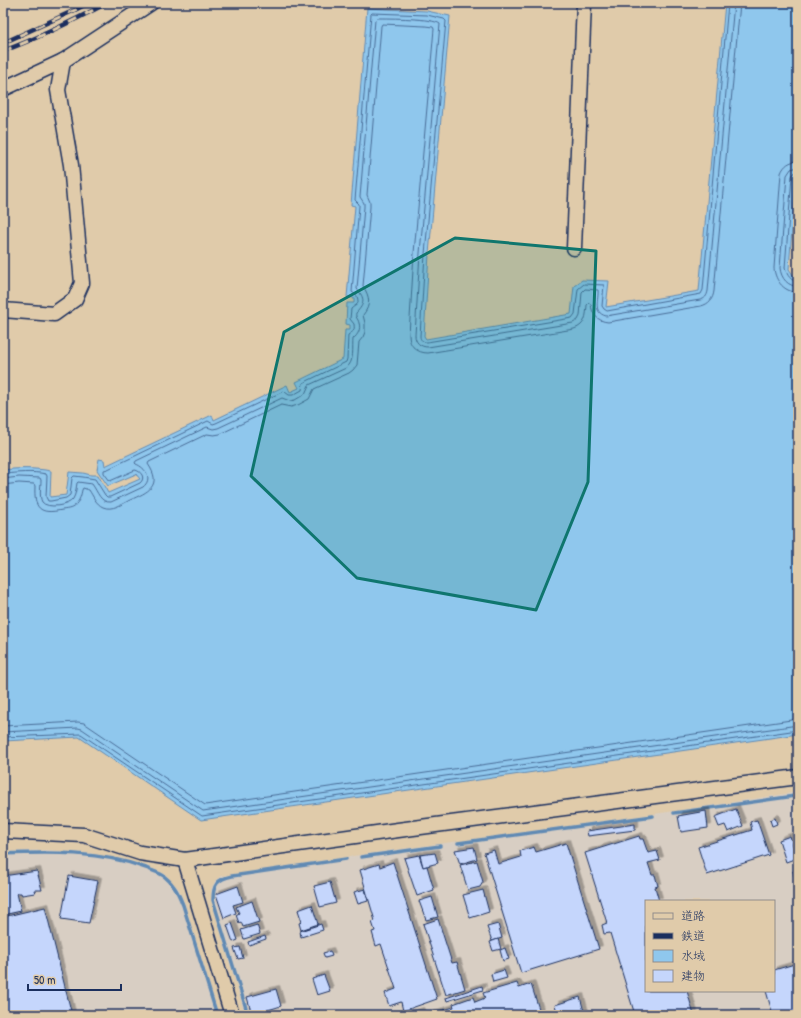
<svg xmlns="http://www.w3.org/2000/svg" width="801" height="1018" font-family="'Patrick Hand','Klee One',sans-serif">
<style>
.built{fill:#d8cec3;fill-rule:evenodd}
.water{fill:#8fc7ed;stroke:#618ab4}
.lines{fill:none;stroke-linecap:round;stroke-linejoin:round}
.shore{stroke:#496c97;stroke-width:1}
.stream{stroke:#618ab4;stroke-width:3.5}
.building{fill:#c5d6fc;stroke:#1b2f5e;filter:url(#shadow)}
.minor-casing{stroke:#1b2f5e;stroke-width:17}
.minor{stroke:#e0cbaa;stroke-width:14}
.rail-casing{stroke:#1b2f5e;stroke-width:4.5}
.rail{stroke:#e0cbaa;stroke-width:3;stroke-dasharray:9;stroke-linecap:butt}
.marked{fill:#0f766e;fill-opacity:0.2;stroke:#0f766e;stroke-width:3;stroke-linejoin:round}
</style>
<defs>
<filter id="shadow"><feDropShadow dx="3.5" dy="-3.5" stdDeviation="0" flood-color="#0004"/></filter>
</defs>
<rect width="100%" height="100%" fill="#e0cbaa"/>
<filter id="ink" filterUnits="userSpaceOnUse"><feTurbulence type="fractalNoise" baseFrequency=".025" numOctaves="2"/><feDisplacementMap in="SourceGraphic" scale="8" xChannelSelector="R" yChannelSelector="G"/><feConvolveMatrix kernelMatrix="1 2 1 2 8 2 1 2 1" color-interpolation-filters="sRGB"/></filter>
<g filter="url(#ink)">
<g class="built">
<path d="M798,792V1015H245L211,900V889L215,881L221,876L366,854L675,811ZM646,901H774V991H646Z"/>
<polygon points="46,850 88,853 118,858 147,866 165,874 179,889 185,904 219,1015 3,1015 3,852"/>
</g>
<path class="water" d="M725,3H798V151L789,269L795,278L798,277V734L201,820L79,737L4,741L3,762V470C19,468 35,468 51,471L50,497L66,495L69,472L83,473L91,475H98L108,493L140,479L136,474L108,486L97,470L99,459L104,460L105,466L212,415L214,420L287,385L290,392L299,388L296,382L343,359L345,330H350V325L346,324L347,303H354V298L347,297L355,206L351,205L367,8L427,11L450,16L429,254L424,336L426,339L571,314L574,286L582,280L609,281L606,307L699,291Z"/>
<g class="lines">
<g class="shore">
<path d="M798,161C790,161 784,165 781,173L774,268C775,281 785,293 798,292"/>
<path d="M798,167L791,169L787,175L780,268C781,278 788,287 798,286"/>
<path d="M798,172L794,173L792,176L785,268C787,275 791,282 798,281"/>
<path d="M3,474C17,473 32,471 46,474L47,476L46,497L48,501H51L66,498L70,495L72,478L74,476L83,477L95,479L105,495L107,497H110L140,483C146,478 141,471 135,470L110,481L104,473V470L108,469L208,421L213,424L216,423L284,391L285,392L289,395H293L302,390L303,383L346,362L347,359L348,335C353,331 355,332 354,324L350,319L351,309C356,304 360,306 357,296L352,292L359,206V204L355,200L371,14L372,13L427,15L444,19L446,21L425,254L420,336C420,340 423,342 427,342L572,318L575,314L578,289L584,284L604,285L602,306L604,309L607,311L701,294L703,290L728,3"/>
<path d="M3,479L19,477L40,478L41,480C41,486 39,496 42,502C47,509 69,506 73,499C76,494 76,488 77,483L78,482L92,484C98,492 100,503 111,502L143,487C153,479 146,468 136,464L135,463L136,461L207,427L213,429L218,428L282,398L290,401L295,400L305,394L309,385L346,368C355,362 352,348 353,339C358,335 361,329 359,323C358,318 355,318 356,313C365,304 365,298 357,289L364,207V203L360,197L375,20L377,18C389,18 433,18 440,24L420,253L415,335C415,342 420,347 428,347L573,323L578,320L580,316L582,292L585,289L598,290C599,300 592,312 606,316L700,300C705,299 707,296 708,291L734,3"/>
<path d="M3,485L19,483L34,484L35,486C34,508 39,515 62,510C68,509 73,509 76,504C80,500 81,495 82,490L83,488L89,490C93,496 96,504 103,507C112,511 122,504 130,500C148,492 163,486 148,464L149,462L207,434L214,435L220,434L281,405L291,407L298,405L309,399L314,389L349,373L353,370L357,365L359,342L363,337L365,332V323L363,315C371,305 370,297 363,286L370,207V202L367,195L381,26L382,24L425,26L433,27L434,29L414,253L409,335C409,346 417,353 428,353L574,329C586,325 586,316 587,305L589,303L591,304C592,314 597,321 608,322L701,306C709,304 713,299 714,291L740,3"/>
<polyline points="3,726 78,722 84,723 205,805 798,719"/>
<polyline points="3,732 78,728 82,729 203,811 798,725"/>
<polyline points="3,737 81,734 202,816 798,730"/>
</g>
<g class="stream">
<polyline points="674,813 795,796"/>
<polyline points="458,843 653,816"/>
<path d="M3,854C50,852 101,851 146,868C152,871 160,873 165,877C175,885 179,895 183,905L217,1015"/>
<polyline points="361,857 440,846"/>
<path d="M248,1015L213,900C213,885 217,879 232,876L346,859"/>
</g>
</g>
<g class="building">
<polygon points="736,809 743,826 728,832 725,825 719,827 715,817"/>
<polygon points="706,811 708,828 681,832 678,816"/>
<polygon points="775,818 777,824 772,826 770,820"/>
<polygon points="757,820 769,855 707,875 698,847 752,830 750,822"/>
<polygon points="635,824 635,830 588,836 587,831"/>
<polygon points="639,836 640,839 643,839 648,853 657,851 660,860 648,863 652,875 655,875 658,886 655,887 659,901 646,901 646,991 687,991 694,1015 635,1015 610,933 604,934 602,925 607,923 585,853"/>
<polygon points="790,836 797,858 786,862 779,840"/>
<polygon points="566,843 599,949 521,973 484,853 494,850 498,864 521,857 520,851 534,847 536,852"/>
<polygon points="474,847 477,859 460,864 455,850"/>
<polygon points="435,853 438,863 423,867 420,855"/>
<polygon points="419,855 423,867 427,866 434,890 417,896 404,858"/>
<polygon points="477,861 483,882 480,887 468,890 460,865"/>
<polygon points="393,862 437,999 403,1011 401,1002 389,1006 385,993 396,989 381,944 376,946 372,932 375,931 372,922 375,921 360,870 379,864 380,867"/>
<polygon points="798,870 798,875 794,876 793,871"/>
<polygon points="37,871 42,890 34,890 35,893 22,895 21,893 17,893 21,911 3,915 3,876"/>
<polygon points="69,876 98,881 89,923 61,919"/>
<polygon points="330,882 336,903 320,907 314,886"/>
<polygon points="798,884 798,898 797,898 794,885"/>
<polygon points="238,886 243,902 233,905 236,913 224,918 216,894"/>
<polygon points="365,889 368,901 358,904 354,892"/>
<polygon points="483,890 489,912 470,918 463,895"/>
<polygon points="432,897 438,917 426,920 419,901"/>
<polygon points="252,901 259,922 243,927 241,922 239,923 236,915 239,913 236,907"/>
<polygon points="312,905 318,924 301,930 299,923 302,922 298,910"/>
<polygon points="45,907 72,1015 3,1015 12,1013 11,1010 3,1012 3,917"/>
<polygon points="438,919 452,963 457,962 465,989 446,995 423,924"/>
<polygon points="232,923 238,940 233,942 227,925"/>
<polygon points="321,924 323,930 301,937 300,931"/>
<polygon points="498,924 502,938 492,941 487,927"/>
<polygon points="257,925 260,934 244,939 241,930"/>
<polygon points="265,936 266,939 249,945 248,942"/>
<polygon points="498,939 501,949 493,951 490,942"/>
<polygon points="240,947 243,958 238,959 234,948"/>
<polygon points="505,948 509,959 503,961 500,950"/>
<polygon points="330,951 332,956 325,958 323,953"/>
<polygon points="798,963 798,1015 773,1015 766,991 774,991 774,970"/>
<polygon points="504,970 507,978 493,982 491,974"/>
<polygon points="324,975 330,991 317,995 312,979"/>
<polygon points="517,983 519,988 531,984 540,1012 529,1015 427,1015 454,1007 453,1004 473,997 475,1002 485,998 483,993"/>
<polygon points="482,986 483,990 447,1001 446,998"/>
<polygon points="276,989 281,1006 252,1015 247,997"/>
<polygon points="580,997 585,1015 558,1015 555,1005"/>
<polygon points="420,1011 422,1015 408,1015"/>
</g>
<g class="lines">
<defs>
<g id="minor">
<polyline points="3,89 63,61 151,3"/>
<polyline points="574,248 584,3"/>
<polyline points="3,310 54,314 75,299 82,283 71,165 58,90 63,61"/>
<polyline points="3,831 84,835 140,853 185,860 398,830 798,777"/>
<polyline points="185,860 232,1015"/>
</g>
</defs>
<use href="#minor" class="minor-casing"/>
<use href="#minor" class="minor"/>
<defs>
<g id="rail">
<polyline points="3,43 75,10 88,3"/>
<path d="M3,51C39,38 73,21 107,3"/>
</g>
</defs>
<use href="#rail" class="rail-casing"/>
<use href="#rail" class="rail"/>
</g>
</g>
<path class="marked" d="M455,238L596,251L588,482L536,610L357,578L251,476L284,332Z"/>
<rect width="801" height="1018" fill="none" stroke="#e0cbaa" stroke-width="16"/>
<rect x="8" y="8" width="785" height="1002" fill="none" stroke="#1b2f5e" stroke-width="1.5" filter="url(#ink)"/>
<rect x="645" y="900" width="130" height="92" fill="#e0cbaa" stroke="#918d8c"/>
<rect x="653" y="913" width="20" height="6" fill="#e0cbaa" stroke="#918d8c"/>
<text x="681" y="920" font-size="12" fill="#1b2f5e">道路</text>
<rect x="653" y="933" width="20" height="6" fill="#1b2f5e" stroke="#918d8c"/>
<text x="681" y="940" font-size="12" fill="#1b2f5e">鉄道</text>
<rect x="653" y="950" width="20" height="12" fill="#8fc7ed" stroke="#918d8c"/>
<text x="681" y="960" font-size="12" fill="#1b2f5e">水域</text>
<rect x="653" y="970" width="20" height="12" fill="#c5d6fc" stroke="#918d8c"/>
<text x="681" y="980" font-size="12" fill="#1b2f5e">建物</text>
<path d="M28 984v6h93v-6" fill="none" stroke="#1b2f5e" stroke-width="2"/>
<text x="34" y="984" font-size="12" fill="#1b2f5e" stroke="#e0cbaa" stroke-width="3" paint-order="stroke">50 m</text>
</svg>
